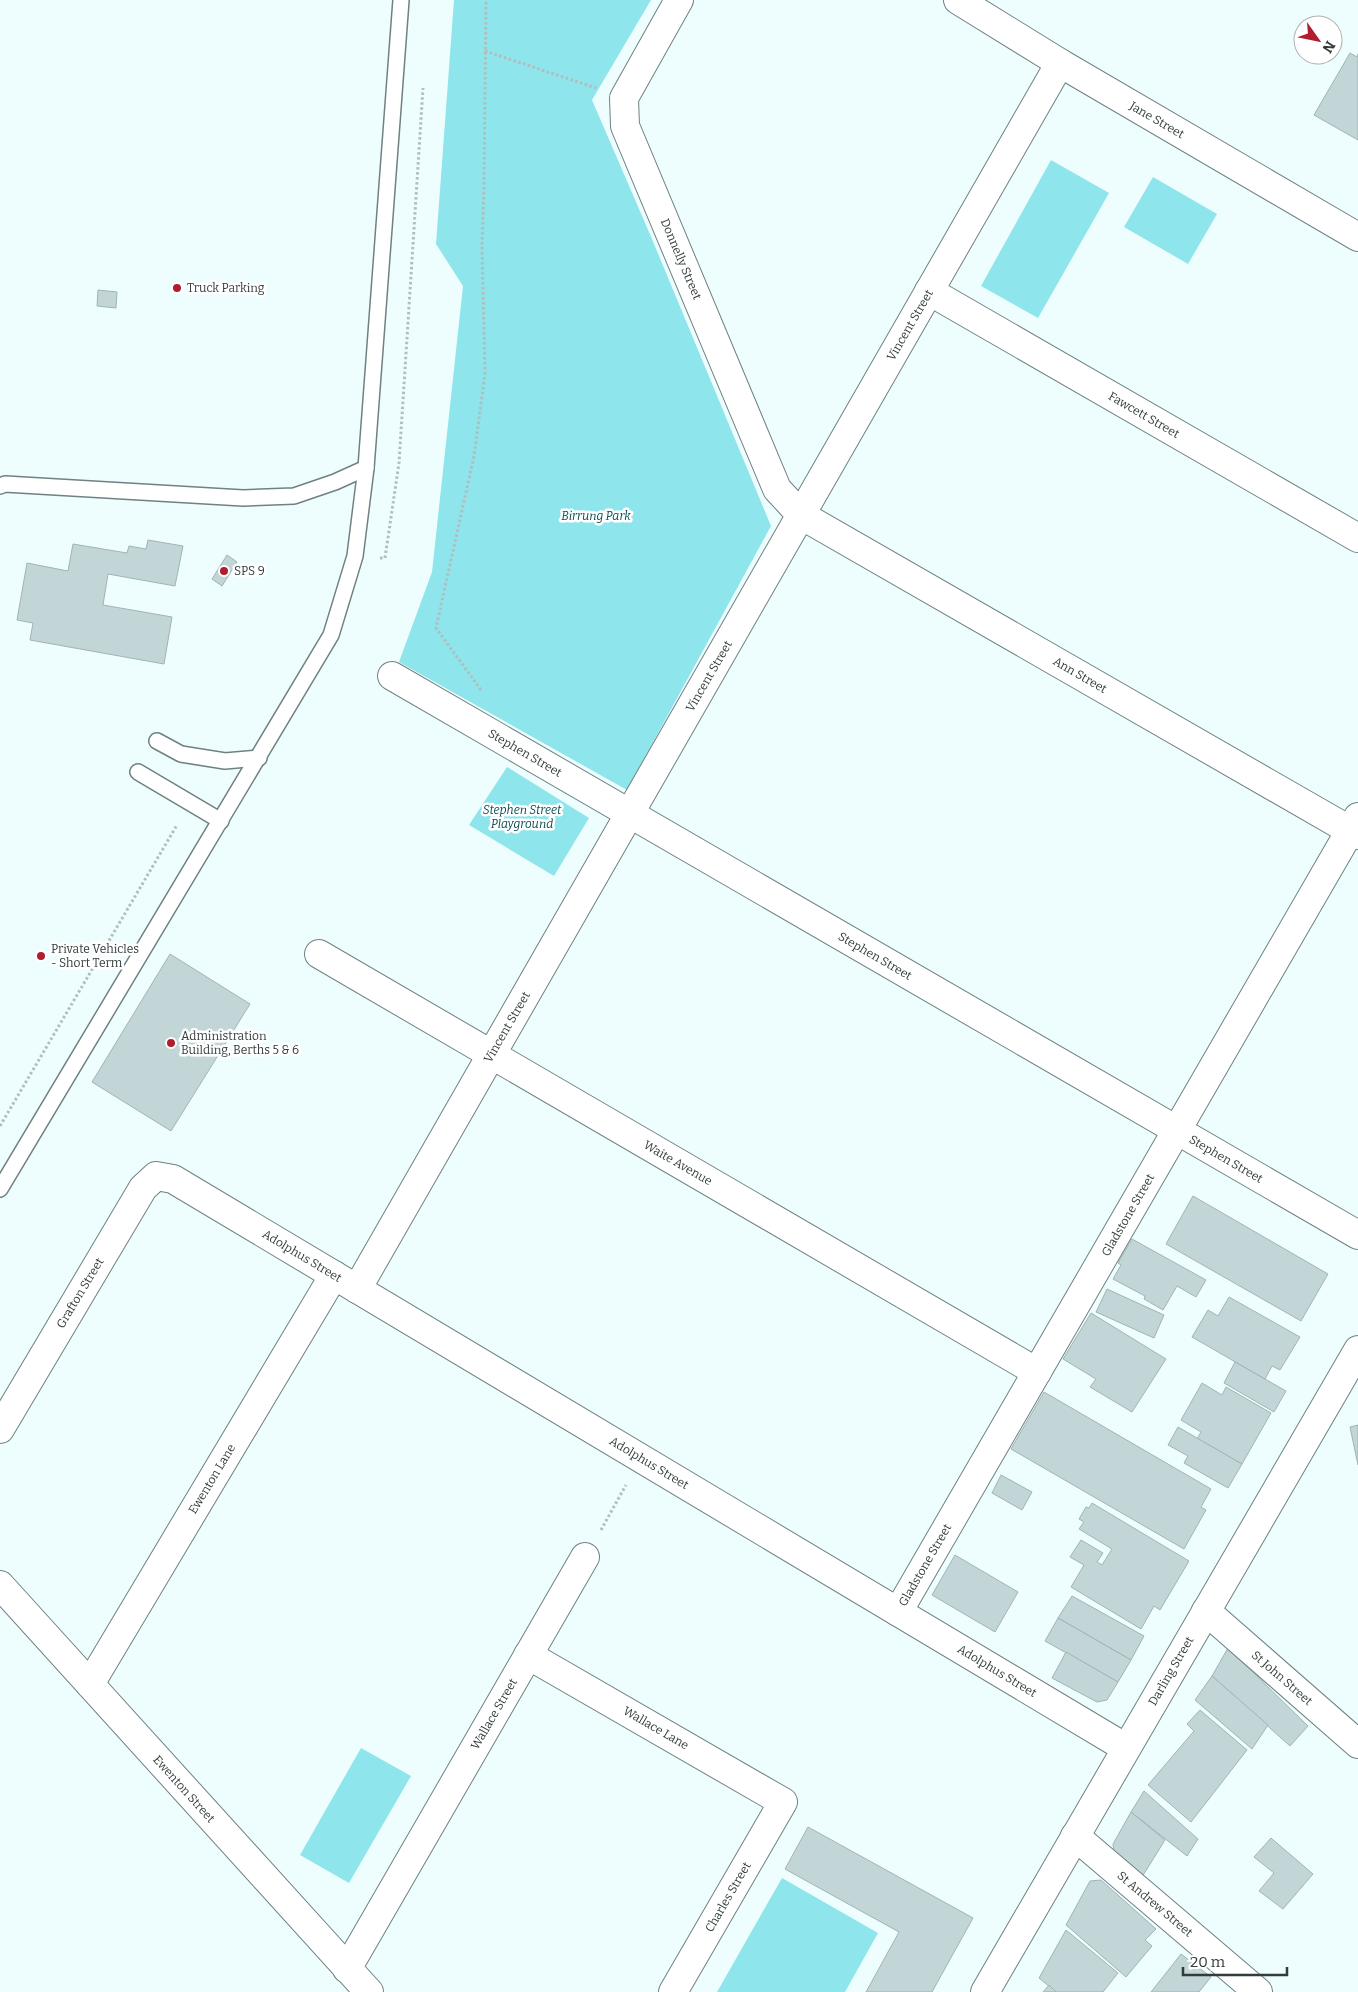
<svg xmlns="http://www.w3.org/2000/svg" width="1358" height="1992" font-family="Bitter,serif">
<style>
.green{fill:#8ee5eb}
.building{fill:#c3d6d7;stroke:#a1b4b5}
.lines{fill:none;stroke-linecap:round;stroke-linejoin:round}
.service-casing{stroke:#6f8182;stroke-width:18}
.minor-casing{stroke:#6f8182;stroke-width:30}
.tertiary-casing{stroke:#6f8182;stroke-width:30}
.path{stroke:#b0bebe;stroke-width:3;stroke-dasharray:2.5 2.5;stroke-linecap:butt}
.service{stroke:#fff;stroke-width:15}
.minor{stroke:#fff;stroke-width:28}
.tertiary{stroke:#fff;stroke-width:28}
.poi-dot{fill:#b01d2e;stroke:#fff;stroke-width:2}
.labels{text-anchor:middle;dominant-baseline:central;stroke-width:5;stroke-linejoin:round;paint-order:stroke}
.street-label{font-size:12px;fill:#333b3b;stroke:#fff}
.poi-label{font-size:12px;fill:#333b3b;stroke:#fff;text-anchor:start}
.park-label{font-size:12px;font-style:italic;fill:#074d52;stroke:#fff}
</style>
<rect width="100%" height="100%" fill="#eefeff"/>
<g class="green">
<polygon points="454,0 651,0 592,100 652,239 771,526 627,790 399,662 432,572 463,286 436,244"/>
<polygon points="1051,160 1109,193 1038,318 981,286"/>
<polygon points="1153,177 1217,214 1188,264 1124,227"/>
<polygon points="507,767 589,818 554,876 469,825"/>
<polygon points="361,1748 411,1776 349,1883 300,1855"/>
<polygon points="782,1878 878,1933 845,1992 717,1992"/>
</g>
<g class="building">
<polygon points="1350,53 1357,57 1358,54 1358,140 1314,115"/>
<polygon points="98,290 117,292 116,308 97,306"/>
<polygon points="148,540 183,546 175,586 108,574 103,605 172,617 164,664 30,640 33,623 17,620 27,563 68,571 73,544 127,553 129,546 146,549"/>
<polygon points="227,555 237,562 222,586 212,579"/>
<polygon points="170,954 250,1004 171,1131 92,1082"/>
<polygon points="1193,1196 1328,1274 1301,1321 1166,1244"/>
<polygon points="1132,1239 1206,1280 1196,1297 1177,1286 1163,1310 1144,1299 1145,1296 1113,1279 1121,1265 1118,1263"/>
<polygon points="1107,1289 1164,1315 1154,1338 1096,1312"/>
<polygon points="1229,1297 1300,1337 1280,1370 1272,1366 1265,1379 1192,1337 1208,1310 1218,1316"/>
<polygon points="1091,1313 1166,1359 1132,1412 1090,1387 1096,1379 1063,1359"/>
<polygon points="1235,1362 1286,1391 1274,1412 1224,1383"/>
<polygon points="1202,1383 1222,1395 1226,1387 1271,1413 1242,1464 1197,1439 1201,1432 1181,1420"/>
<polygon points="1044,1392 1211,1489 1201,1507 1206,1510 1184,1549 1011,1449"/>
<polygon points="1358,1425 1358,1465 1350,1427"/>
<polygon points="1178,1427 1242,1464 1228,1488 1184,1463 1188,1456 1168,1445"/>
<polygon points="1001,1475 1032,1492 1022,1510 992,1493"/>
<polygon points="1092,1503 1189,1561 1160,1610 1154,1606 1141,1629 1071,1587 1084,1565 1070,1557 1081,1540 1103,1553 1097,1562 1102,1565 1112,1549 1079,1529 1084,1522 1079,1519 1086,1507 1089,1508"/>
<polygon points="955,1555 1018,1592 995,1632 932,1595"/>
<polygon points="1072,1596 1144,1636 1131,1660 1058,1618"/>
<polygon points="1058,1618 1131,1660 1118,1682 1045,1641"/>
<polygon points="1228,1648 1308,1726 1290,1746 1212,1676"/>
<polygon points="1066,1652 1118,1682 1107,1700 1097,1702 1052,1678"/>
<polygon points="1212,1676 1268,1725 1252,1749 1195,1700"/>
<polygon points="1200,1710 1247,1750 1191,1822 1148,1785 1194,1731 1187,1724"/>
<polygon points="1144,1791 1198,1839 1187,1856 1131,1812"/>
<polygon points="1131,1812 1165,1840 1142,1877 1114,1852 1113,1844"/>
<polygon points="808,1827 973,1918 932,1992 866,1992 899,1932 785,1869"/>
<polygon points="1271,1838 1313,1874 1283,1909 1259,1891 1274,1873 1254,1857"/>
<polygon points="1101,1880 1156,1929 1145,1940 1152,1946 1126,1977 1066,1925 1090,1881"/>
<polygon points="1066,1930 1118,1973 1103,1992 1056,1992 1039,1978"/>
<polygon points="1181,1954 1211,1977 1199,1992 1151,1992"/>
<polygon points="1049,1985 1056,1992 1043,1992"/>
</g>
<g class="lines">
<defs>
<g id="service">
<polyline points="0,486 5,484 243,498 294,496 335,482 366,468"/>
<polyline points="157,741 181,754 225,761 259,758"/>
<polyline points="138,772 221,821"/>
<polyline points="0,1189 331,635 355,556 366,468 401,0"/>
</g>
<g id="minor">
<polyline points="679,0 624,98 625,126 777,489 801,515 1358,835"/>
<polyline points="958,0 1060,63 1358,237"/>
<polyline points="929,291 1358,538"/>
<polyline points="392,676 1358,1235"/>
<polyline points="319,954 1037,1372"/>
<polyline points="357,1289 1060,63"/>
<polyline points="0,1429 143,1188 156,1176 173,1179 1126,1748"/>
<polyline points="0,1585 369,1992"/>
<polyline points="1206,1611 1358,1744"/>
<polyline points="898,1612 1358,817"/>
<polyline points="528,1655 783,1802 673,1992"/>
<polyline points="90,1684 334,1275"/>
<polyline points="1075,1836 1258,1992"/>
<polyline points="347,1969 585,1557"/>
</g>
<polyline id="tertiary" points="985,1992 1358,1350"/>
</defs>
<use href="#service" class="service-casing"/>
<use href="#minor" class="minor-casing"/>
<use href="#tertiary" class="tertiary-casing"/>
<g class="path">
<polyline points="485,51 596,88"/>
<polyline points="380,558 385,558 399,463 423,88"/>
<polyline points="481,690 436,628 474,456 485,374 482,247 484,185 486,0"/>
<polyline points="0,1126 177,825"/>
<polyline points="601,1530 626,1485"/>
</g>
<use href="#service" class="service"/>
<use href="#minor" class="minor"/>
<use href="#tertiary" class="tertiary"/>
</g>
<g class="poi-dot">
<circle cx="177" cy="288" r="5"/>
<circle cx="224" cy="571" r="5"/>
<circle cx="41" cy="956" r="5"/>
<circle cx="171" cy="1043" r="5"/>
</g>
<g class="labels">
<g class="street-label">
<text transform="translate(1157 120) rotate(30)">Jane Street</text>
<text transform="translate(681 259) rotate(67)">Donnelly Street</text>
<text transform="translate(910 325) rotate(-60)">Vincent Street</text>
<text transform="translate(1144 415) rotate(30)">Fawcett Street</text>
<text transform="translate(1080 675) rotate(30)">Ann Street</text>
<text transform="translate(709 676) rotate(-60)">Vincent Street</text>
<text transform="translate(525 753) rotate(30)">Stephen Street</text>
<text transform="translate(875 956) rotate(30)">Stephen Street</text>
<text transform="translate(507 1027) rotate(-60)">Vincent Street</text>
<text transform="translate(1226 1159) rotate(30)">Stephen Street</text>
<text transform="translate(678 1163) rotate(30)">Waite Avenue</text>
<text transform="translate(1128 1215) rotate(-60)">Gladstone Street</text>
<text transform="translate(302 1256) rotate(31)">Adolphus Street</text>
<text transform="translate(80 1293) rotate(-59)">Grafton Street</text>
<text transform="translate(649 1463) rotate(31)">Adolphus Street</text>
<text transform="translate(212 1479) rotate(-59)">Ewenton Lane</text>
<text transform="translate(925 1565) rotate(-60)">Gladstone Street</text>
<text transform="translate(997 1671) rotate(31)">Adolphus Street</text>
<text transform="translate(1171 1671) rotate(-60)">Darling Street</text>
<text transform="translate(1282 1678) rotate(41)">St John Street</text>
<text transform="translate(494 1714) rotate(-60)">Wallace Street</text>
<text transform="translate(656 1728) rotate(30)">Wallace Lane</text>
<text transform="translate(184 1789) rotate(48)">Ewenton Street</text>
<text transform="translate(728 1897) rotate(-60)">Charles Street</text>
<text transform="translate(1155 1904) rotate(40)">St Andrew Street</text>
</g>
<g class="poi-label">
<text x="187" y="288">Truck Parking</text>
<text x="234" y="571">SPS 9</text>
<text x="51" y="949">Private Vehicles<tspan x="51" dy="14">- Short Term</tspan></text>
<text x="181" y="1036">Administration<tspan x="181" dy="14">Building, Berths 5 &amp; 6</tspan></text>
</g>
<g class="park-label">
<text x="596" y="516">Birrung Park</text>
<text x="522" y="810">Stephen Street<tspan x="522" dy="14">Playground</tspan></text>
</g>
</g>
<g transform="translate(1318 40) rotate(123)"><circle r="24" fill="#ffffff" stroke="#adb1b1"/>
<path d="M0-4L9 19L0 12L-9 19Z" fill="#b01d2e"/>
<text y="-8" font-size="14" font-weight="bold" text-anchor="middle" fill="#333b3b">N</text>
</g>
<path d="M1183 1967v8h104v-8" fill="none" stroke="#333b3b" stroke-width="2.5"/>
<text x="1190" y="1967" font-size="15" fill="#333b3b" stroke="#ffffff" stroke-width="4" paint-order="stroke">20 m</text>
</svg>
